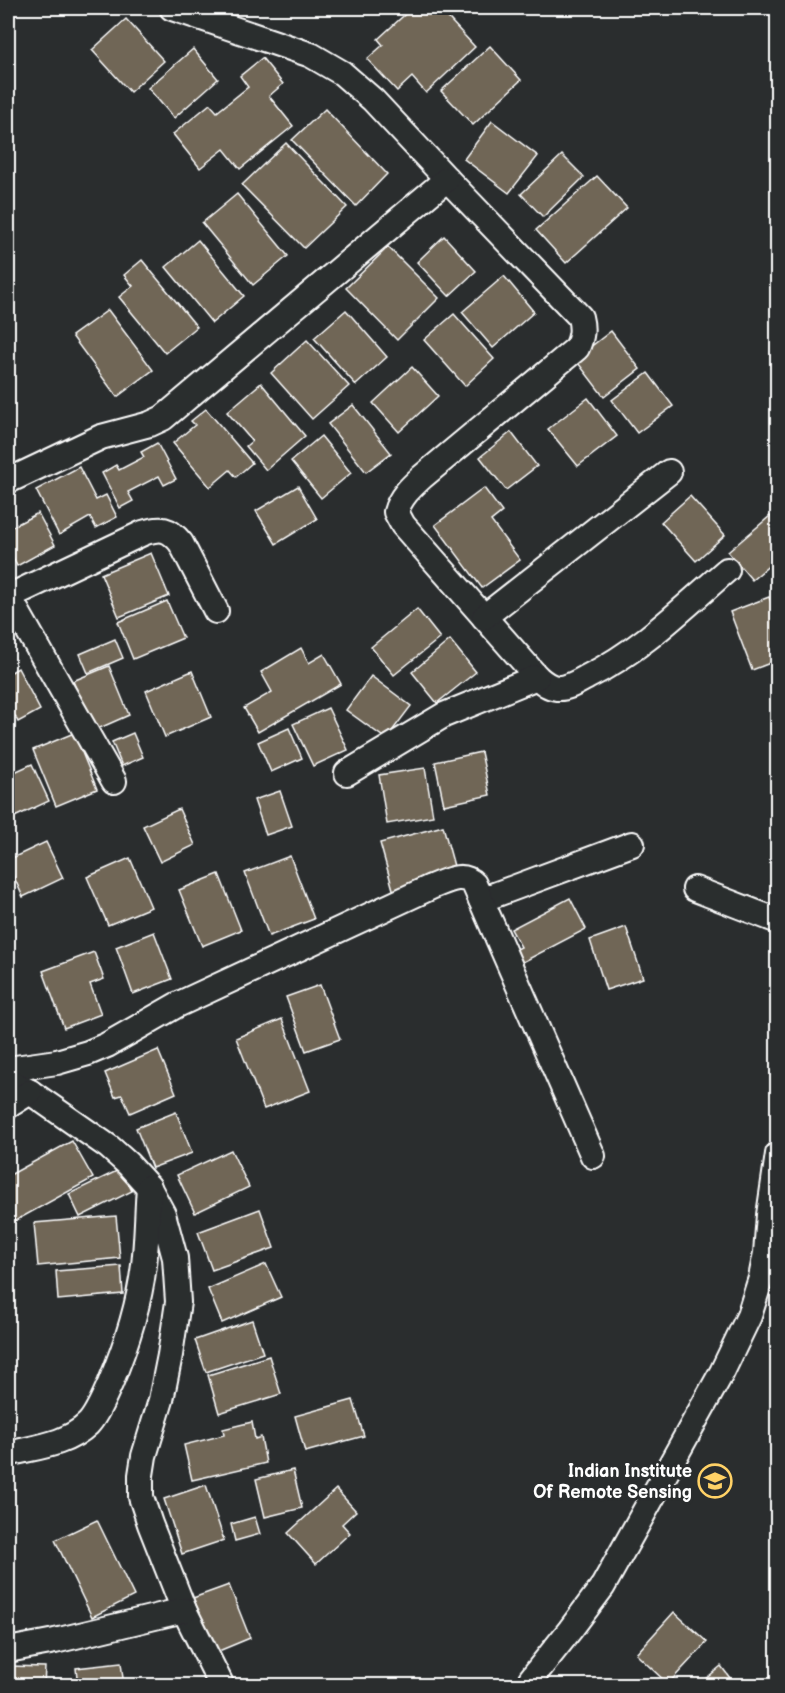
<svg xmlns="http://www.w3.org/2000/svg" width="785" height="1693" font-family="'Balsamiq Sans',sans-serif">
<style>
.building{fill:#706657;stroke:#fff;stroke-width:1.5}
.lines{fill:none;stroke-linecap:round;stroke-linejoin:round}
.minor-casing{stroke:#fff;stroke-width:28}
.minor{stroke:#2a2d2e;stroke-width:24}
.labels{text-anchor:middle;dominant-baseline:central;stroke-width:6;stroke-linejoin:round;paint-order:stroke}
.poi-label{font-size:18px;font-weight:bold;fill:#fff;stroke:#2a2d2e;text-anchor:end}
</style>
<rect width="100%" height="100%" fill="#2a2d2e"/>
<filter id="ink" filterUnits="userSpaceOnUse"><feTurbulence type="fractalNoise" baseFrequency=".0167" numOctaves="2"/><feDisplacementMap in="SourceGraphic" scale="12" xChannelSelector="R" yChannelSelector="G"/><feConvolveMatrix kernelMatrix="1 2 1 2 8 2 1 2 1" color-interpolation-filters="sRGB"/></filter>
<g filter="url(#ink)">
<g class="building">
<polygon points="412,8 439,8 475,47 426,93 412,77 397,91 367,59 383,45 378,39"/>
<polygon points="126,19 164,61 130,92 92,50"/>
<polygon points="490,46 521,80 473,125 441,91"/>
<polygon points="193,49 218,79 174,118 148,88"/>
<polygon points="262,58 283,84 269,96 293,126 240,169 224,149 200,168 173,134 210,104 217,112 248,87 240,76"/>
<polygon points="325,109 387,174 356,206 292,140"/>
<polygon points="492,121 538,156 509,193 464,159"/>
<polygon points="286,143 347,207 304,248 242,185"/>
<polygon points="562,155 584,177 543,217 521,194"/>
<polygon points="597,176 627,208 566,263 536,230"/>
<polygon points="237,194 288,256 253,285 202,223"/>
<polygon points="444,236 476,271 449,296 417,262"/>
<polygon points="198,240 244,296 212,323 166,267"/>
<polygon points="388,247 439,298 397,340 346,288"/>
<polygon points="142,260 197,327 165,353 119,297 133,286 124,275"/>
<polygon points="504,276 534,312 493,348 462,312"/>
<polygon points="108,310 153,370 117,397 72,336"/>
<polygon points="346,310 387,357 356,385 314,338"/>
<polygon points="454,314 494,359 465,386 424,340"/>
<polygon points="611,331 640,369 604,397 575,359"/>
<polygon points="307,340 349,386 312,419 271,373"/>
<polygon points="412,367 438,396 399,432 373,403"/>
<polygon points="648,373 673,406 637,433 612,400"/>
<polygon points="261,383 305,436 266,470 246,446 252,441 227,412"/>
<polygon points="588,398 617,436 578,466 548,429"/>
<polygon points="353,405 391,453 366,472 328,424"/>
<polygon points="206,409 252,463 236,477 230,470 210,487 173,443 195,425 191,421"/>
<polygon points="511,432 537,466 506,490 480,457"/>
<polygon points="321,436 351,473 321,498 291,461"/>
<polygon points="157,443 176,479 164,485 159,476 128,492 133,501 120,508 102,473 116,465 119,470 144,457 141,452"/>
<polygon points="79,467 96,500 106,495 117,517 96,528 90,517 59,535 36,490"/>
<polygon points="298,486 317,519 276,544 256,511"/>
<polygon points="484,488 502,512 491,521 520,560 482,588 435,525"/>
<polygon points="690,496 725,535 696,561 661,522"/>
<polygon points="38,513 55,545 17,566 8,547 8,529"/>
<polygon points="770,516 778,524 778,558 752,580 728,552"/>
<polygon points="151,553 169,596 119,617 101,574"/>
<polygon points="769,597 778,618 778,660 752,670 730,612"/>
<polygon points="167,601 183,638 133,659 118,622"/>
<polygon points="417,609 440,638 394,675 371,647"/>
<polygon points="115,639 123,658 88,673 80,654"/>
<polygon points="450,640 476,672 437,703 412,672"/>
<polygon points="301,648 309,663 324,654 341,684 258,732 244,708 272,692 261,672"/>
<polygon points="109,666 129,715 93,731 73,681"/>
<polygon points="18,668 40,710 18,722 15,716 8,720 8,674"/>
<polygon points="192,671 211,717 165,737 146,691"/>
<polygon points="371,676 411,706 386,739 346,710"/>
<polygon points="328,708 348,750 313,766 293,724"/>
<polygon points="289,728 302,758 271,772 258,742"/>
<polygon points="74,733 97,789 56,806 33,750"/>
<polygon points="133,733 143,757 122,766 112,742"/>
<polygon points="481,752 490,795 444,805 435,762"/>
<polygon points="32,764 49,801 8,820 8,775"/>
<polygon points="425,768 433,816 387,824 379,775"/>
<polygon points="280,791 292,826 266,835 254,800"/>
<polygon points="179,809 195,845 160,862 143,826"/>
<polygon points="443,826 457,877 394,893 380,843"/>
<polygon points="46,842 63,878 23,897 8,864 8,860"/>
<polygon points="290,856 314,919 269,936 245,873"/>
<polygon points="130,858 151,907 108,925 87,877"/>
<polygon points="219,874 241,930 202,946 179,890"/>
<polygon points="570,898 586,929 521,963 515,950 521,947 511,929"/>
<polygon points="626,927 643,978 606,990 590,940"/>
<polygon points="154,932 172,979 133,994 116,947"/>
<polygon points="94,952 104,979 90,984 101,1014 64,1028 43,971"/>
<polygon points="320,985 340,1039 306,1051 286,997"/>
<polygon points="282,1019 310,1091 264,1109 236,1038"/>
<polygon points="158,1050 176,1093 130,1113 122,1095 115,1097 105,1073"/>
<polygon points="176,1112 192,1153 152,1168 136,1128"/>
<polygon points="72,1141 93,1178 15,1221 8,1207 8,1176"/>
<polygon points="231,1150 249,1187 195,1213 177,1175"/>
<polygon points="121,1169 132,1191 80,1217 69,1194"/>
<polygon points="260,1209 274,1248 212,1270 198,1232"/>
<polygon points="116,1216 120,1258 38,1266 34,1223"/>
<polygon points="266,1264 281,1297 222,1323 208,1289"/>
<polygon points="121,1266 123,1294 58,1300 56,1271"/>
<polygon points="252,1320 263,1353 206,1372 195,1340"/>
<polygon points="269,1356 281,1394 219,1413 208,1375"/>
<polygon points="353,1400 364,1436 305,1452 295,1416"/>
<polygon points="252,1422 255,1439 261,1437 266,1463 192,1480 184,1445 224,1435 223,1429"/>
<polygon points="293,1470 302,1508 265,1517 256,1479"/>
<polygon points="206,1485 224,1540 182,1554 164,1499"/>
<polygon points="336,1489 356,1511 342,1524 350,1533 316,1564 288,1533"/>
<polygon points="255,1517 260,1534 235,1541 231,1524"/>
<polygon points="97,1520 134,1596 92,1617 55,1540"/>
<polygon points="229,1585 250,1638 214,1653 193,1598"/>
<polygon points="674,1612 707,1642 668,1684 636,1654"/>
<polygon points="121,1663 124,1686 78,1686 76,1668"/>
<polygon points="8,1666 45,1667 44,1686 8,1686"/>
<polygon points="721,1666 736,1686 697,1686"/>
</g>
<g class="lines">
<defs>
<g id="minor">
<path d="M172,8L311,55L342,73L373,100L447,179L580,317C583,329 582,337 577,348L422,477C411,487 400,497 396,512L403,525L537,677C543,682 548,687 557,688C567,689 578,682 587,677C640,651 682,609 727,570"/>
<polyline points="8,481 101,437 150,424 163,418 447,179"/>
<path d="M8,597L143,533C161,527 169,528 181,543L216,611"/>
<polyline points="9,597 114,781"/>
<polyline points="484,617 669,472"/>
<polyline points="347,773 444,715 537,677"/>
<polyline points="695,889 778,921"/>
<polyline points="481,900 632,844"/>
<path d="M8,1069L57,1062L88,1053L107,1045L177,1005L431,887C445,882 462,871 474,884L593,1156"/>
<polyline points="8,1080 30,1092 109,1147 128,1164 148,1186 163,1214 175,1258 178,1302 170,1355 161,1400 144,1456 141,1475 141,1497 150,1524 184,1610 222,1686"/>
<polyline points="8,1106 30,1092"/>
<path d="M8,1454C35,1447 66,1445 88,1424C97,1415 105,1395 110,1384C126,1346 139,1306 144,1265C147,1239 147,1213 149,1187"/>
<polyline points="8,1650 55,1641 184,1610"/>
<polyline points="529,1686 531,1679 570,1630 603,1586 722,1372 749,1316 761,1278 766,1253 769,1215 778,1154"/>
</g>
</defs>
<use href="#minor" class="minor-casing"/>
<use href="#minor" class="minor"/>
</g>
</g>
<defs>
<symbol id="university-ring" viewBox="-11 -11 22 22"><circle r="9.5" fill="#2a2d2e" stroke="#ffd166" stroke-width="1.5"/><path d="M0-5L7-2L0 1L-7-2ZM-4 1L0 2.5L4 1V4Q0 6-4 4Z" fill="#ffd166"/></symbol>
</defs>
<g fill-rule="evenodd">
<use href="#university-ring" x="696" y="1462" width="38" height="38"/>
</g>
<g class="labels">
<g class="poi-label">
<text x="692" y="1471">Indian Institute<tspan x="692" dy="21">Of Remote Sensing</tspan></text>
</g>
</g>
<rect width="785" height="1693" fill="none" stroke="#2a2d2e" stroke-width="30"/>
<rect x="15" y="15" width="755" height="1663" fill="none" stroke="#fff" stroke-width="2" filter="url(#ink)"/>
</svg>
